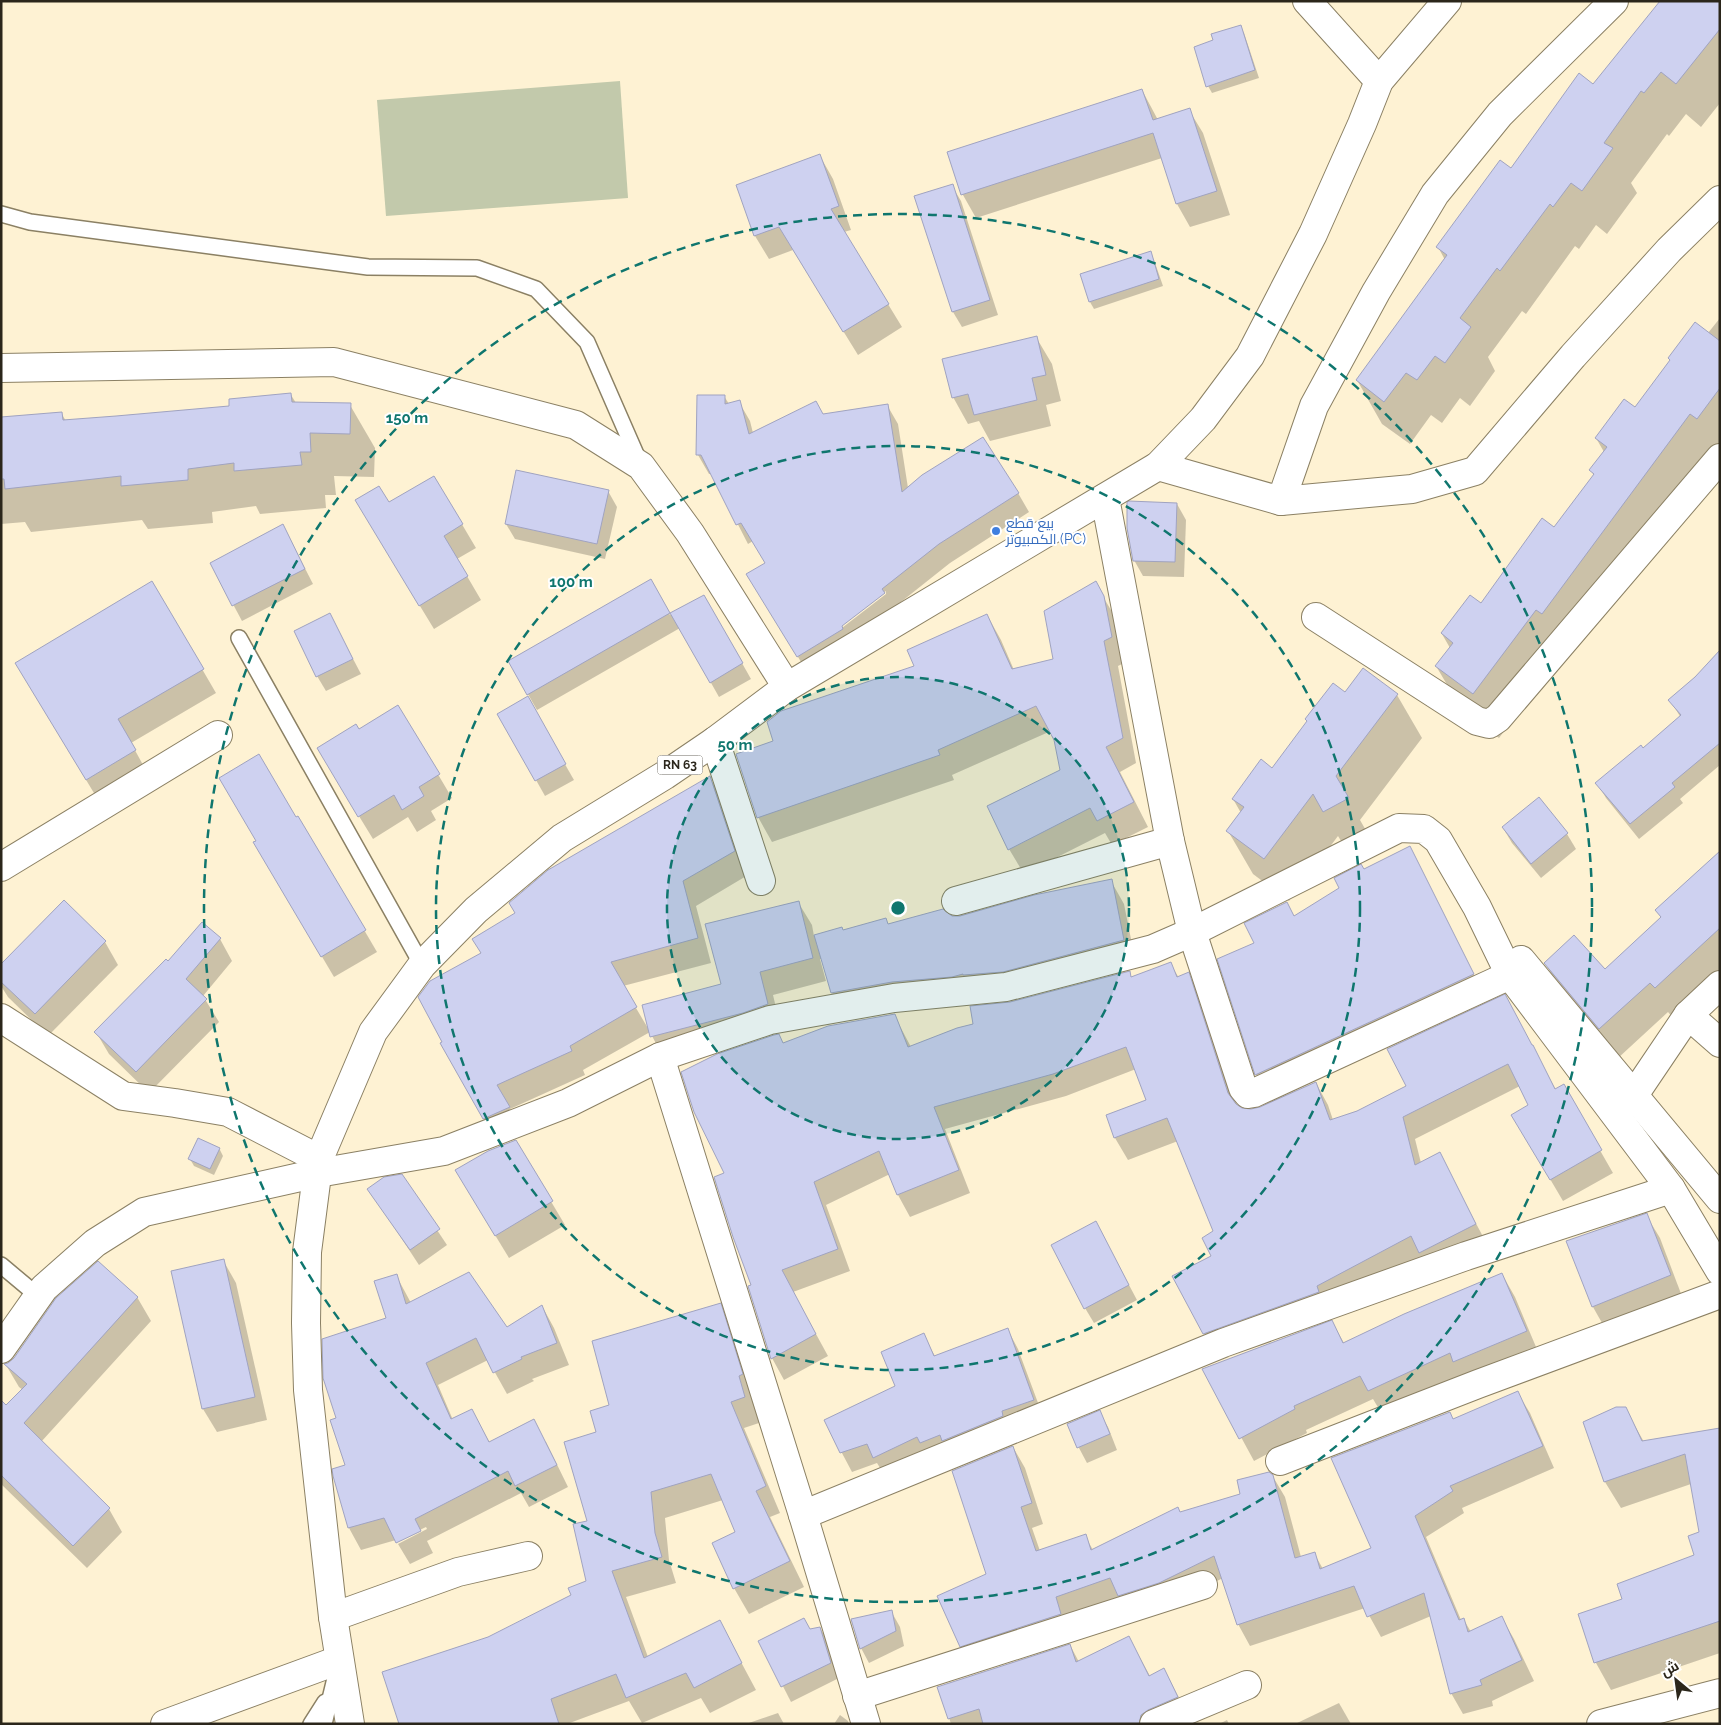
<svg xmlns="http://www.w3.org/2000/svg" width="1721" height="1725" font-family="Raleway,Cairo,sans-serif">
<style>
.green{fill:#c2c9ab}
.shadow{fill:#0003;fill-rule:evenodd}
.building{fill:#ced1f0;stroke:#a0a3c0}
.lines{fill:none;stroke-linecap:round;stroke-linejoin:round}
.service-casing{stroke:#8b8064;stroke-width:18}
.minor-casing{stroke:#8b8064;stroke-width:30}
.secondary-casing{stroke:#8b8064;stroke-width:30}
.primary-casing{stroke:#8b8064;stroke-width:30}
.service{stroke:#fff;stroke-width:15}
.minor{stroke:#fff;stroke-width:28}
.secondary{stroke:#fff;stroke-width:28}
.primary{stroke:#fff;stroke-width:28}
.ring{fill:none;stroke:#0f766e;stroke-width:2.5;stroke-dasharray:9 6}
.shop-dot{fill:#3f7fe0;stroke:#fff;stroke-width:2}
.labels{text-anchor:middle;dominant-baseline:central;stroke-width:4;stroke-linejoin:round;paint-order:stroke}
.shield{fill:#fff;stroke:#6b675f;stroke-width:1}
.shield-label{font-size:12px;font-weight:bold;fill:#2b261b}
.shop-label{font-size:14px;fill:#366cbe;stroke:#fff;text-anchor:start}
.centre{fill:#0f766e;stroke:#fff;stroke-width:2.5}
.ring-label{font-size:15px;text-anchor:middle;font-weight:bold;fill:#0f766e;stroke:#fff;stroke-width:4;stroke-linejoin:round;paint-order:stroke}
</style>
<rect width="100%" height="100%" fill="#fef2d3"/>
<polygon class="green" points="620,81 628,198 386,216 377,100"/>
<g class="shadow">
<polygon points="1720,1 1720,103 1701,127 1686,114 1669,136 1667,134 1631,183 1637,193 1607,234 1596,225 1579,249 1575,246 1526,314 1522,311 1488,357 1495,371 1470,406 1460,398 1442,423 1431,415 1410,444 1382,424 1357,380 1445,260 1438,247 1511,169 1594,86"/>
<polygon points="1240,26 1244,33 1259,78 1212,93 1208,86 1215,41"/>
<polygon points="1142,90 1158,120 1189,110 1203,133 1230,215 1190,227 1177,204 1162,158 976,218 963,195 949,153"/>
<polygon points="820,156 833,179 851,230 844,232 902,327 858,355 793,250 769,259 755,236 738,185"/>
<polygon points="952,186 961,201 998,315 962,327 953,312"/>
<polygon points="1150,253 1154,260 1163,286 1094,309 1090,302"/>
<polygon points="1720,318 1720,460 1568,658 1562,654 1499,738 1462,710 1436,666 1450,648 1442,634 1481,605 1554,529 1594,476 1591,470 1604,452 1596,438 1636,409 1708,333"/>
<polygon points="1036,337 1052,364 1061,401 1046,405 1051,426 990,441 979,421 968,424 953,397"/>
<polygon points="291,395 296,403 350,405 375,448 374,477 334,476 336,495 325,495 326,508 260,514 256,506 212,512 213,523 148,529 142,520 31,532 25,522 1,524 1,419 61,413 66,421 231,407"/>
<path d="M724,396L729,404L739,402L750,421L753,433L823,415L887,405L898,424L908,488L1018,493L1029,512L950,563L809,675L759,593L766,564L753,541L748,544L712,474H709L698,455ZM886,591V594L838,631L836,629Z"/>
<polygon points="434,477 476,548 457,559 481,600 434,629 370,524 389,504"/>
<polygon points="608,491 617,507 605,559 515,539 506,524"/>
<polygon points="1177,504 1186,520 1184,577 1143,576 1134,560"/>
<polygon points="291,541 313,584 242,621 211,563"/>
<polygon points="650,581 670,615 704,596 751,679 719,697 680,628 537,710 509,661"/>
<polygon points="152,583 216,693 131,743 148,774 100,803 30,687"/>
<polygon points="1095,583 1118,622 1126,662 1118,666 1136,763 1120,772 1148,827 1112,845 1105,833 1024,874 1009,849 1062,771 1056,739 1051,731 952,775 954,780 772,842 758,817 775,742 916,666 987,615 1001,640 1014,670 1054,660"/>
<polygon points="330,615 361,674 326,691 317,676"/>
<polygon points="1720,652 1720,765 1680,799 1683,803 1639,839 1606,798 1597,783 1643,750 1681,718 1670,700 1695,678"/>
<polygon points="1345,694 1397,695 1422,738 1360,820 1372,841 1349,854 1338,836 1289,901 1253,874 1228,831 1241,813 1233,799 1272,770"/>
<polygon points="527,698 574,780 545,796 499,714"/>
<polygon points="398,707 452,798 431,811 436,820 417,832 408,817 373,839 332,772 359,731"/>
<polygon points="710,778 723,801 748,875 696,906 711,963 623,986 649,1030 722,985 798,902 812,925 814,936 889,925 960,917 1111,881 1124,904 1136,964 846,1016 832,993 822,959 820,959 826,981 773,995 781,1028 664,1059 650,1032 583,1070 585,1075 510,1109 523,1132 498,1142 442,1044 482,953 516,913"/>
<polygon points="1539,799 1567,834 1576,849 1541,878 1512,843 1503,828"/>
<polygon points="298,817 377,952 334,977 255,843"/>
<polygon points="1409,847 1482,991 1266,1091 1256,1075 1219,960 1256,943 1287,903 1294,917 1341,889 1363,870"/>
<polygon points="1720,852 1720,975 1673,1018 1668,1012 1617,1059 1563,994 1545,963 1605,970 1662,919 1657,910"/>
<polygon points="220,939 232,961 203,996 219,1022 149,1093 109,1054 96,1032 168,963"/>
<polygon points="105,942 118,965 48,1036 8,997 1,986 1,966"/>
<polygon points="1170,963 1179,978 1188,974 1201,995 1237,1106 1243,1110 1257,1110 1316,1083 1328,1105 1333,1120 1532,1046 1556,1090 1563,1086 1613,1173 1563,1201 1513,1116 1530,1106 1520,1086 1415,1139 1421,1163 1439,1154 1488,1246 1217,1356 1174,1277 1213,1256 1215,1232 1178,1141 1128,1160 1115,1138 1107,1116 1148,1100 1136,1069 1066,1096 945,1129 970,1193 910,1217 898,1195 890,1174 826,1205 850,1271 793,1292 828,1356 784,1380 772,1358 752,1285 725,1174 784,1044 894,1015 911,1047 974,1025 1010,1003 1129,973 1132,978"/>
<polygon points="515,1141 565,1225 509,1258 470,1194"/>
<polygon points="219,1148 223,1156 214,1175 194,1166 190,1159"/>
<polygon points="401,1176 447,1245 419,1265 369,1189"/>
<polygon points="1646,1215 1660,1238 1683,1299 1606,1330 1593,1307"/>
<polygon points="1104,1238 1137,1300 1094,1323 1085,1308"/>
<polygon points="223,1260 236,1283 267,1420 217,1432 203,1409"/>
<polygon points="1502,1274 1515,1297 1539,1354 1382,1414 1373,1399 1306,1430 1307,1433 1254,1461 1204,1369 1332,1322 1344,1343"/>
<polygon points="396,1275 411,1303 507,1329 542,1306 554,1328 569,1365 532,1379 534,1381 507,1394 488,1360 438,1385 453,1420 471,1410 490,1443 546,1442 568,1487 529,1507 521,1493 427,1541 433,1553 410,1564 398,1544 427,1529 426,1527 397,1541 396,1540 361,1550 349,1528 334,1476 346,1466 338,1419 387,1319"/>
<polygon points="137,1297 151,1321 41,1442 109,1509 122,1532 87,1568 1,1484 1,1412 23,1390 19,1387 6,1365 15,1359"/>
<polygon points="720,1305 735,1331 756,1400 753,1402 759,1423 744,1428 780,1513 770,1517 804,1587 749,1614 734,1588 737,1532 723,1500 665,1518 669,1560 676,1583 626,1597 648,1657 719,1621 756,1690 710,1713 701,1698 642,1723 629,1701 567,1724 400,1724 489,1638 572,1596 588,1582 588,1522 598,1433 611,1406"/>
<polygon points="1008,1330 1018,1349 1044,1419 885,1476 877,1463 852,1472 825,1421 897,1386 923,1335 935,1356"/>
<polygon points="1517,1392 1530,1413 1554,1468 1462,1508 1464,1513 1426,1537 1461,1620 1464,1620 1471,1632 1502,1618 1514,1639 1534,1681 1492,1701 1493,1706 1463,1714 1451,1693 1431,1616 1381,1637 1365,1608 1250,1646 1238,1624 1223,1578 1171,1604 973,1667 961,1646 987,1574 1013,1447 1025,1468 1043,1524 1032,1528 1040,1551 1085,1536 1093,1550 1180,1513 1242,1495 1272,1475 1285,1497 1301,1557 1314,1553 1323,1569 1373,1548 1453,1420"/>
<polygon points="1625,1408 1644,1442 1720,1429 1720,1653 1611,1690 1596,1663 1579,1615 1624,1600 1644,1576 1643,1574 1696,1556 1700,1533 1691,1484 1621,1508 1605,1482"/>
<polygon points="1099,1412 1108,1427 1117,1450 1087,1463 1079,1448 1069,1424"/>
<polygon points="891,1611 900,1627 904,1646 869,1663 861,1648"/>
<polygon points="820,1628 829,1643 839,1678 791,1702 760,1641"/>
<polygon points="1129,1638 1150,1676 1164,1669 1190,1719 1178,1724 951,1724 939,1687 1070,1645 1079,1662"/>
<polygon points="1339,1703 1351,1724 1295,1724"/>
<polygon points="778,1713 784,1724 746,1724"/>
<polygon points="840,1715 848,1721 849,1724 834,1724"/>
<polygon points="1227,1720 1229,1724 1219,1724"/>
</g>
<g class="building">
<polygon points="1660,1 1720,1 1720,29 1676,84 1661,72 1644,93 1641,91 1604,143 1613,148 1582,191 1571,183 1553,207 1550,204 1500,271 1497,268 1460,318 1471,327 1445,363 1435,356 1417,380 1406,373 1384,402 1356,380 1447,255 1436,247 1500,160 1511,168 1579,73 1593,84"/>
<polygon points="1241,25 1255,70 1206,87 1194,47 1213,40 1211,34"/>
<polygon points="1142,89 1153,120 1190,108 1217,191 1176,204 1153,133 961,195 947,152"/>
<polygon points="820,154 839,206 831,209 889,304 843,332 779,227 754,236 736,185"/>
<polygon points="953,184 990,300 952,312 914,196"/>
<polygon points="1151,251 1159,279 1089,302 1080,274"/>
<polygon points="1695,322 1720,341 1720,388 1697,419 1690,414 1542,614 1536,610 1473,694 1435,666 1453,643 1441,633 1470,595 1481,603 1542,518 1554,527 1594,474 1589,470 1607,447 1595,438 1624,399 1635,407 1670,360 1668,358"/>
<polygon points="1037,336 1046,375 1032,378 1037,400 974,415 968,394 952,398 942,359"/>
<polygon points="291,393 292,402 351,403 350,434 310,433 311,452 300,452 302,465 234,471 234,463 188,469 188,480 121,486 121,476 5,489 4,479 1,479 1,417 62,412 63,420 116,416 229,406 229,399"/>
<polygon points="697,395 725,395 725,404 740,400 749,434 816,401 823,414 888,404 902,492 922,475 983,437 1019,493 939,544 882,589 885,593 842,626 843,629 797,657 746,574 765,563 741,523 736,525 701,455 696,455"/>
<polygon points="516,470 609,490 597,544 505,524"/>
<polygon points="434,476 463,524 444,536 468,576 419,606 355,500 379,486 389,502"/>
<polygon points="1129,501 1177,503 1175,562 1133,561 1127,528 1127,502"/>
<polygon points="283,524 305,569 232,606 210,563"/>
<polygon points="651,579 670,613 527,695 508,661"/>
<polygon points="152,581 204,669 118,719 136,750 86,780 15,663"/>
<polygon points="1096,581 1104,596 1112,637 1104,641 1123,738 1106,747 1134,802 1097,821 1090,808 1008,850 987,806 1060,770 1054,740 1036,706 938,750 940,755 757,818 736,754 773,741 767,722 781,711 914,666 907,650 987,614 1012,669 1053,659 1044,611"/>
<polygon points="704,595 743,663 710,683 670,613"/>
<polygon points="330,613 353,659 316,677 294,631"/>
<polygon points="1720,650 1720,743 1672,783 1675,787 1630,824 1595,783 1641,745 1643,748 1681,715 1668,700 1695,677"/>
<polygon points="1363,668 1398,694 1336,776 1349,798 1323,812 1313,794 1264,859 1226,831 1244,807 1232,799 1261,759 1272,768 1307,721 1305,719 1333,683 1345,692"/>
<polygon points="528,696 566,764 535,781 497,714"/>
<polygon points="398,705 440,774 419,787 424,796 402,810 394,795 358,817 317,748 356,724 359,729"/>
<polygon points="259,754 296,817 298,816 366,930 321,957 253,842 256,841 219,778"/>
<polygon points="710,776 735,851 683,881 698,938 611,962 637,1007 570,1046 572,1051 497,1085 510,1107 483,1119 440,1043 442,1042 418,997 430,981 481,953 472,939 515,913 509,903 548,870"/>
<polygon points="1539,797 1568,833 1531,864 1502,827"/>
<polygon points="1410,846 1474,974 1255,1075 1217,959 1254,943 1244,923 1287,902 1294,916 1339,888 1334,878 1361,864 1364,869"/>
<polygon points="1720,851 1720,928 1655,988 1650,983 1599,1029 1544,963 1574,935 1605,969 1661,917 1655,910"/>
<polygon points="1112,879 1124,940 1003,972 963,975 963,974 952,977 892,982 831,993 814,935 842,927 843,930 886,918 888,924 943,909 952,916 960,916 1034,895"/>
<polygon points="64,900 106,941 35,1014 1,982 1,964"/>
<polygon points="799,901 813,958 760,972 768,1004 743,1013 650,1037 642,1005 721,984 705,924"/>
<polygon points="202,922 221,938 186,979 207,999 136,1072 94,1032 166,959 168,961"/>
<polygon points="1171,962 1177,977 1189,972 1228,1093 1236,1104 1242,1108 1251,1109 1260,1107 1316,1082 1330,1120 1357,1111 1406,1086 1387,1049 1505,994 1532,1045 1533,1045 1555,1089 1564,1084 1602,1150 1550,1180 1511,1115 1528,1105 1508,1064 1403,1117 1415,1165 1440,1152 1476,1224 1419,1253 1411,1236 1317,1286 1319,1292 1203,1334 1172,1276 1211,1256 1202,1238 1213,1231 1167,1118 1114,1138 1106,1115 1146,1100 1126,1047 1053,1074 934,1107 959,1170 897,1195 879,1151 814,1182 838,1249 782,1270 816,1334 771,1359 748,1286 751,1285 733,1237 714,1177 724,1173 694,1112 681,1072 717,1054 774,1035 779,1034 783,1043 828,1026 895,1014 908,1047 957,1028 973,1024 970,1006 1010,1002 1130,971 1131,977"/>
<polygon points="198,1138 220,1148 210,1169 188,1159"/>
<polygon points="516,1140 553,1201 495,1236 455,1170 488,1151"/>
<polygon points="402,1174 440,1229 410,1250 367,1189 384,1177"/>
<polygon points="1647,1213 1671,1275 1592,1307 1566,1241"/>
<polygon points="1096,1221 1129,1285 1084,1309 1051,1245"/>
<polygon points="224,1259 255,1397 202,1409 171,1271"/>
<polygon points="98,1261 138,1297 24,1423 110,1508 73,1546 1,1475 1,1400 6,1405 27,1384 4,1364 8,1363 14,1358 56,1298"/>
<polygon points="469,1272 507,1327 542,1305 557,1343 521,1357 522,1359 493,1373 476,1338 426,1363 451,1419 472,1409 489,1442 534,1419 557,1465 515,1486 508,1471 415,1519 421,1531 396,1543 384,1518 348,1528 333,1476 332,1469 345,1465 330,1420 336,1418 323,1378 322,1339 386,1318 374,1281 397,1274 406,1304"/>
<polygon points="1502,1273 1527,1331 1453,1362 1450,1353 1368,1391 1360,1376 1294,1406 1295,1409 1239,1439 1202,1369 1332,1320 1343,1343 1404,1314"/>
<polygon points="721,1303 743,1374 739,1376 745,1397 731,1402 766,1486 756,1491 790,1561 733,1589 712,1543 735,1532 711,1474 651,1492 655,1533 662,1557 612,1571 644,1658 720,1620 742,1663 694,1688 686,1673 626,1698 616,1674 551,1699 559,1724 399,1724 382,1672 488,1637 571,1595 568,1588 586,1581 573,1524 587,1521 564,1442 596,1432 590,1411 609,1405 592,1341"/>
<polygon points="1008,1328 1034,1400 1002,1411 1003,1416 942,1441 940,1435 920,1443 917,1437 873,1458 867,1444 840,1453 824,1420 895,1386 881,1352 924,1333 934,1356"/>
<polygon points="1518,1391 1543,1446 1450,1486 1453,1491 1415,1516 1459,1620 1464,1618 1468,1632 1502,1616 1522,1660 1480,1680 1482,1685 1450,1694 1424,1593 1367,1617 1354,1586 1237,1625 1214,1556 1159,1583 1118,1596 1110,1578 1056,1597 1061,1614 960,1647 937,1596 986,1574 952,1471 1013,1446 1032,1503 1021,1507 1036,1551 1086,1534 1091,1550 1178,1507 1180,1512 1240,1494 1237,1480 1269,1472 1273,1475 1295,1558 1315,1552 1320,1569 1371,1548 1331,1458 1450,1412 1453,1419"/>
<polygon points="1616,1407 1626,1407 1642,1441 1720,1428 1720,1621 1594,1663 1578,1614 1622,1599 1617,1584 1694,1555 1688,1536 1699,1532 1685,1454 1604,1482 1583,1422"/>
<polygon points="1100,1410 1110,1434 1077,1448 1067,1424"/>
<polygon points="892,1610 896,1631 860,1649 851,1619"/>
<polygon points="804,1618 810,1629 820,1627 831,1663 781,1687 758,1641"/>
<polygon points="1129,1636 1149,1676 1164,1668 1178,1697 1148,1710 1141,1715 1139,1724 983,1724 979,1709 948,1719 937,1687 1070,1644 1076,1662"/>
</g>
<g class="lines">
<defs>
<g id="service">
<polyline points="1,214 30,222 368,267 477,268 536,289 587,342 639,461"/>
<polyline points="239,638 422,965"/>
<polyline points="1,1265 38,1296"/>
<polyline points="311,1724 325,1702"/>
<polyline points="324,1724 336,1674"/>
</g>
<g id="minor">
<polyline points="1,368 334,362 576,425 641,466 690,533 787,687"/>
<polyline points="1158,466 1281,501 1412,489 1475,471 1573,356 1669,250 1720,200"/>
<polyline points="1105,498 1170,841 1192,932 1243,1088 1248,1094 1254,1093 1510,975"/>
<polyline points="1281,501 1314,406 1376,292 1435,194 1500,114 1614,1"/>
<polyline points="1316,617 1477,721 1489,724 1498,718 1720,458"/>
<polyline points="715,741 761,881"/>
<polyline points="1,867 218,735"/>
<polyline points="956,901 1170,841"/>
<polyline points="1521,960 1720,1199"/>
<polyline points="1688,1015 1720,1043"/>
<polyline points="1,1018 123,1096 175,1103 228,1112 319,1159"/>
<polyline points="660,1057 803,1515 866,1724"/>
<polyline points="1634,1095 1688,1015 1720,985"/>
<polyline points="1,1349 44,1288 95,1243 144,1212 318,1173 444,1151 568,1103 660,1057 770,1020 894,998 1006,987 1153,949 1192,932 1399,828 1424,829 1438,840 1477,907 1510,975 1671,1189 1720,1271"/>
<polyline points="1280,1461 1478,1384 1720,1294"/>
<polyline points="803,1515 1223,1343 1466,1256 1671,1189"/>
<polyline points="333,1617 458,1572 528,1556"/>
<polyline points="857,1696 1203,1585"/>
<polyline points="165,1724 339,1660"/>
<polyline points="1154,1724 1247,1685"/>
<polyline points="1601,1724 1720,1693"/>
</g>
<polyline id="secondary" points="1307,1 1379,81"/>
<polyline id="primary" points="350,1724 333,1617 308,1390 306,1323 307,1252 319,1159 373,1032 422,965 476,910 562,838 665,775 715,741 787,687 1158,466 1203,419 1250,356 1313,234 1362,124 1379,81 1447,1"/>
</defs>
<use href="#service" class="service-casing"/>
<use href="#minor" class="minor-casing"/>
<use href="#secondary" class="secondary-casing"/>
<use href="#primary" class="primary-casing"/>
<use href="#service" class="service"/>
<use href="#minor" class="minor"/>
<use href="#secondary" class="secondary"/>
<use href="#primary" class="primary"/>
</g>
<circle cx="898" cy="908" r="231" fill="#0f766e" fill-opacity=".12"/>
<g class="ring">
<circle cx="898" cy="908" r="231"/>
<circle cx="898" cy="908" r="462"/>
<circle cx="898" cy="908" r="694"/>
</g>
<circle class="shop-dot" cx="996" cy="531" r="5"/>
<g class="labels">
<rect class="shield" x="657.5" y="755.5" width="45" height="19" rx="4"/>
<g class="shield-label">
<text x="680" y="765">RN 63</text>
</g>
<g class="shop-label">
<text x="1006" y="523">بيع قطع<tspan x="1006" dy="16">الكمبيوتر (PC)</tspan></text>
</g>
</g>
<circle cx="898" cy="908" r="8" class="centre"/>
<g class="ring-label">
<text x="407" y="423">150 m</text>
<text x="571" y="587">100 m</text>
<text x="735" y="750">50 m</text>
</g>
<rect width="1721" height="1725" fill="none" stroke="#2b261b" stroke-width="5"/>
<g transform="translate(1676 1680) rotate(331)" stroke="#ffffff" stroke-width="4" paint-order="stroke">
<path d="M0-4L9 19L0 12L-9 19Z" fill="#2b261b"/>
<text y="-8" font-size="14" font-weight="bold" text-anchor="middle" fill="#2b261b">ش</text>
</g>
</svg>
